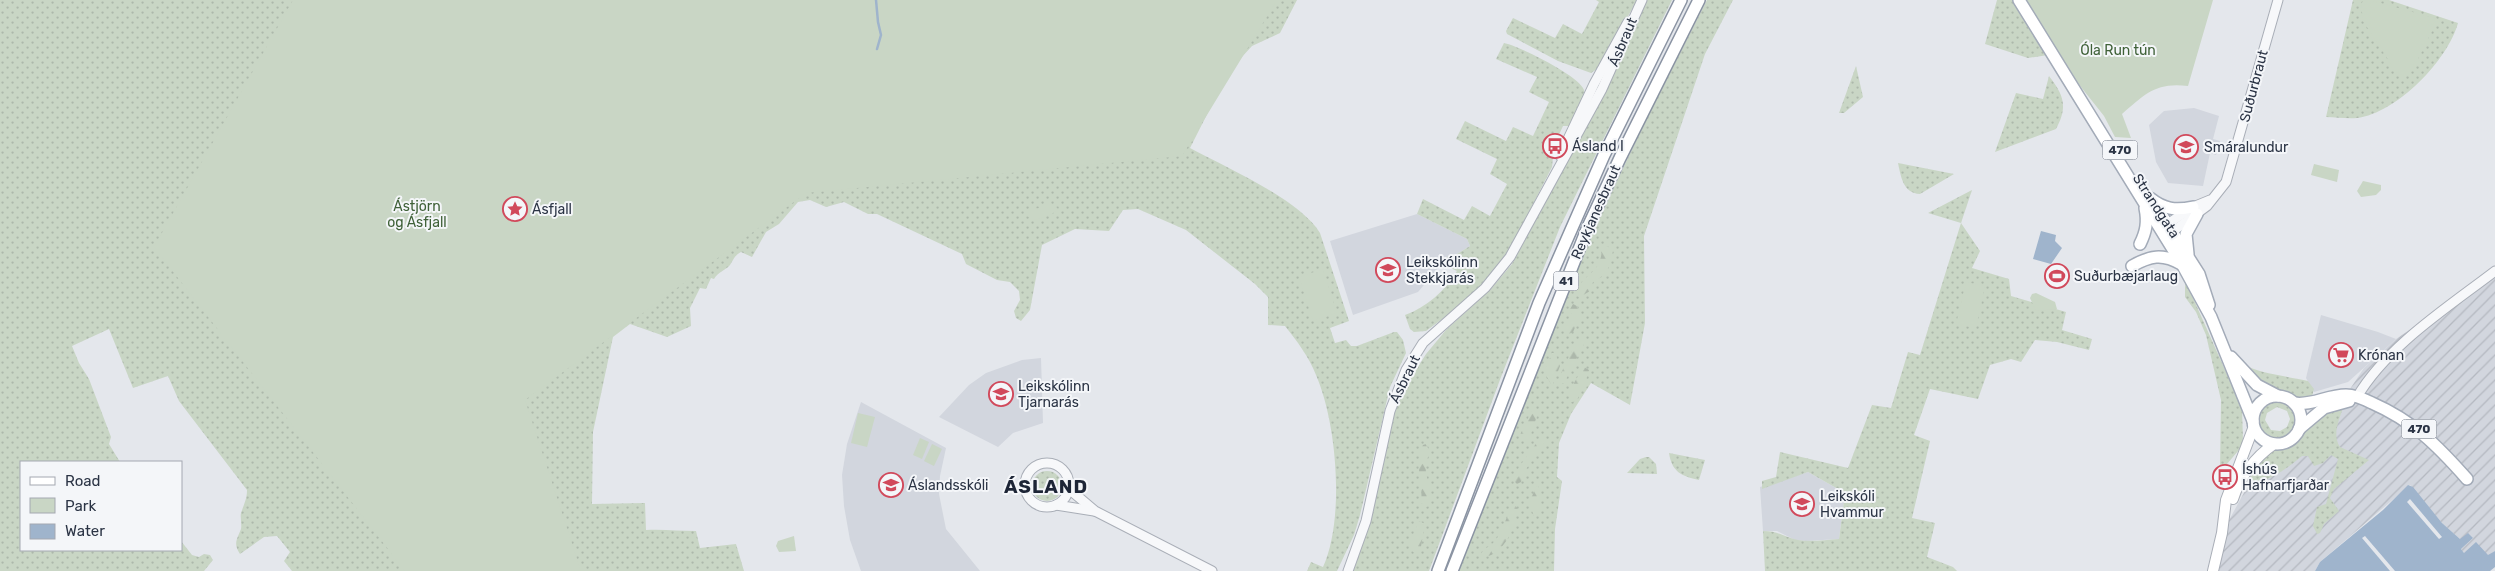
<svg xmlns="http://www.w3.org/2000/svg" width="2495" height="571" font-family="Rubik,sans-serif">
<style>
.built{fill:#d2d6de}
.industrial{fill:url(#industrial-furrows)}
.grass{fill:url(#grass-dots);fill-rule:evenodd}
.forest{fill:url(#forest-firs)}
.park{fill:#c9d6c5}
.water{fill:#9fb4cc}
.pier{fill:#e4e7ec}
.lines{fill:none;stroke-linecap:round;stroke-linejoin:round}
.stream{stroke:#9fb4cc;stroke-width:2.5}
.tertiary-casing{stroke:#a9aeb7;stroke-width:11}
.secondary-casing{stroke:#a9aeb7;stroke-width:12}
.primary-casing{stroke:#a3abb8;stroke-width:14}
.trunk-casing{stroke:#8b94a3;stroke-width:14}
.tertiary{stroke:#f7f8fa;stroke-width:9}
.secondary{stroke:#fff;stroke-width:10}
.primary{stroke:#fff;stroke-width:11}
.trunk{stroke:#fff;stroke-width:11}
.labels{text-anchor:middle;dominant-baseline:central;stroke-width:4;stroke-linejoin:round;paint-order:stroke}
.shield{fill:#f4f6f9;stroke:#676e7b;stroke-width:1}
.shield-label{font-size:12px;font-weight:bold;fill:#2b3445}
.street-label{font-size:14px;fill:#2b3445;stroke:#f4f6f9}
.park-label{font-size:14px;fill:#3f6138;stroke:#f4f6f9}
.poi-label{font-size:14px;fill:#2b3445;stroke:#f4f6f9;text-anchor:start}
.district-label{font-size:19px;font-weight:bold;letter-spacing:1px;fill:#1d2536;stroke:#f4f6f9}
</style>
<defs>
<pattern id="industrial-furrows" width="10" height="10" patternUnits="userSpaceOnUse" patternTransform="scale(1.25)"><rect width="10" height="10" fill="#d2d6de"/><path d="M-1 1l2-2M0 10L10 0M9 11l2-2" fill="none" stroke="#b4b8c0"/></pattern>
<pattern id="grass-dots" width="8" height="8" patternUnits="userSpaceOnUse" patternTransform="scale(1.25)"><rect width="8" height="8" fill="#c9d6c5"/><path d="M2 2h.1M6 6h.1" fill="none" stroke="#adb8ab" stroke-width="1.8" stroke-linecap="round"/></pattern>
<pattern id="forest-firs" width="22" height="20" patternUnits="userSpaceOnUse" patternTransform="scale(1.25)"><rect width="22" height="20" fill="#c9d6c5"/><path d="M5 1l3.5 6h-7zM16 11l3.5 6h-7z" fill="#adb8ab"/></pattern>
</defs>
<rect width="100%" height="100%" fill="#e4e7ec"/>
<g class="built">
<polygon points="2194,108 2219,116 2213,139 2220,141 2216,155 2210,153 2203,186 2168,183 2156,162 2149,125 2164,111"/>
<polygon points="1417,214 1467,239 1470,246 1452,257 1448,256 1418,292 1353,315 1330,241"/>
<polygon points="2321,315 2378,332 2396,339 2348,382 2314,392 2306,378"/>
<polygon points="1041,358 1043,423 1013,433 998,447 939,417 969,385 986,373 1022,360"/>
<polygon points="861,402 946,448 940,476 939,494 946,529 980,571 861,571 850,540 844,506 842,475 847,444"/>
<polygon points="1808,472 1845,493 1839,539 1806,541 1795,540 1777,531 1763,531 1760,487"/>
</g>
<polygon class="industrial" points="2495,267 2495,558 2495,551 2488,556 2464,553 2461,549 2473,538 2460,539 2442,523 2410,485 2320,562 2315,571 2216,571 2228,522 2246,489 2263,471 2336,410 2364,368 2396,339 2460,296"/>
<g class="grass">
<path d="M0,0H1297L1280,33L1252,46L1229,71L1190,148C1227,168 1299,199 1320,233L1349,321L1330,328L1335,343L1346,340L1351,346H1357L1394,332H1397L1403,340L1406,353L1390,387L1360,515L1354,535L1337,571H1307L1311,562L1323,567C1345,519 1337,423 1316,375C1309,357 1297,341 1285,326L1268,325V297L1255,284L1186,230L1138,209L1123,210L1109,231L1075,229L1042,245L1030,310L1021,321L1016,318L1014,311L1020,300L1019,291L1010,282L997,280L966,264L962,254L877,214H868L844,202L826,207L810,200L798,202L779,224L766,232L752,257L741,252C734,256 734,259 730,265C726,270 718,272 714,279L711,278L706,289L700,288L690,308L691,326L667,337L630,324L613,337L593,432L592,504L645,503L646,530C663,529 679,531 696,531L700,548L736,544L744,571H292L284,561L290,552L277,536L264,537L240,554C233,544 237,539 241,529C242,524 240,518 241,513C244,504 247,499 247,490L179,401L168,376L133,388L109,329L72,346L79,363L89,379L111,437L109,444L120,462H21V550H181V541L192,555L199,557L204,554L210,555L213,560L204,571H0Z"/>
<polygon points="1596,0 1637,0 1600,67 1591,73 1558,61 1507,34 1506,31 1513,18 1555,38 1563,24 1582,34 1599,2"/>
<polygon points="1647,0 1672,0 1560,227 1501,377 1429,571 1351,571 1399,397 1426,354 1446,330 1491,289 1512,264 1587,125"/>
<polygon points="1707,0 1733,0 1705,54 1644,236 1645,323 1630,405 1591,383 1571,414 1559,443 1557,477 1562,481 1555,529 1554,571 1457,571 1593,231 1649,114"/>
<polygon points="1997,0 2014,0 2048,55 2028,58 1985,44"/>
<path d="M2353,0H2389L2458,23C2448,60 2397,113 2357,118C2347,119 2336,117 2326,117Z"/>
<path d="M1504,43C1519,46 1580,76 1584,90C1587,100 1575,119 1569,126H1563L1550,154L1553,157L1552,167L1511,247L1490,278L1464,303L1426,331L1414,332L1410,329L1405,315C1427,307 1445,291 1457,271L1440,263L1448,256L1452,257L1470,246L1467,239L1417,214L1423,199L1464,220L1472,206L1490,216L1507,184L1490,174L1497,159L1456,139L1465,121L1506,141L1513,127L1533,136L1549,102L1529,92L1537,77L1496,59Z"/>
<polygon points="1856,66 1863,97 1844,113 1839,113"/>
<path d="M2049,76C2064,95 2068,107 2056,129L1995,152L2016,93L2043,99Z"/>
<path d="M1898,163L1954,174L1920,194C1903,193 1901,177 1898,163Z"/>
<path d="M1972,190L1961,223L1980,251L1972,268L2009,279L2011,296L2066,312L2062,330L2092,339L2089,350L2057,342L2035,340L2021,362L2011,359L1990,365L1978,399L1930,389L1914,435L1930,441L1912,518L1935,523L1927,557L1953,567L1957,571H1765L1763,531C1779,531 1784,537 1798,540C1811,542 1825,540 1839,539L1845,493L1808,472L1762,489V481L1776,477L1780,452L1848,468L1872,405L1891,408L1908,352L1920,355L1961,223L1928,213Z"/>
<polygon points="2185,280 2242,408 2243,441 2239,450 2220,472 2221,400 2206,335 2196,312 2185,297"/>
<path d="M2244,364C2255,373 2292,377 2308,381L2314,389L2312,396C2283,403 2261,388 2244,364Z"/>
<path d="M2275,399C2323,400 2282,464 2261,429C2253,416 2262,403 2275,399ZM2277,407L2287,411L2290,419L2287,427L2280,431L2271,430L2265,420L2267,413Z"/>
<path d="M2343,408C2339,420 2332,435 2340,447L2369,460L2334,489L2330,498L2339,511L2324,524L2320,533L2317,534L2313,526L2317,507L2326,504L2338,459L2331,455L2323,463L2314,466L2308,456H2302C2288,468 2275,477 2257,483L2250,478L2256,468L2255,466L2275,448H2282L2296,442L2320,415Z"/>
<path d="M1669,453L1705,460L1699,480C1681,476 1672,472 1669,453Z"/>
<polygon points="1646,457 1649,457 1656,464 1657,474 1627,473 1640,459"/>
<circle cx="1047" cy="486" r="15"/>
</g>
<g class="forest">
<path d="M1607,246L1613,250L1611,262L1605,275L1593,282L1590,291L1580,297L1577,296L1575,293C1585,271 1601,275 1602,248Z"/>
<polygon points="1573,304 1577,306 1581,315 1573,332 1569,334 1565,328 1572,314 1569,311"/>
<path d="M1579,340H1584V344L1564,383L1559,385C1557,377 1574,346 1579,340Z"/>
<polygon points="1552,353 1555,353 1560,366 1553,384 1551,384 1544,372"/>
<path d="M1584,367L1589,370C1587,380 1580,390 1577,401L1571,402C1567,391 1578,376 1584,367Z"/>
<polygon points="1533,408 1537,412 1537,416 1528,442 1525,443 1520,435"/>
<polygon points="1543,434 1546,437 1545,442 1526,469 1521,482 1517,484 1514,481 1519,467"/>
<path d="M1426,444C1431,451 1427,459 1426,467C1424,480 1438,494 1427,507L1421,503C1424,483 1413,465 1423,445Z"/>
<polygon points="1537,485 1540,489 1540,509 1534,516 1529,503"/>
<path d="M1514,504L1517,508C1517,525 1504,555 1484,557L1481,554C1484,548 1488,548 1493,543C1504,532 1505,516 1514,504Z"/>
<polygon points="1419,521 1425,524 1420,552 1416,554 1411,550 1410,541"/>
</g>
<g class="park">
<polygon points="293,0 1277,0 1182,156 806,193 525,400 581,571 405,571 154,247"/>
<path d="M2025,0H2213L2188,86C2156,82 2145,94 2122,114L2131,138L2115,137L2104,116L2077,82Z"/>
<polygon points="2363,1 2373,1 2438,19 2416,63 2400,78 2363,21 2361,4"/>
<polygon points="2314,164 2339,170 2337,182 2311,175"/>
<polygon points="2363,181 2381,185 2381,190 2376,195 2361,197 2357,191"/>
<polygon points="1053,204 1058,209 1052,214 1036,220 1027,216 1029,208 1035,209"/>
<polygon points="1323,269 1337,313 1313,321 1299,277"/>
<polygon points="1966,282 1985,286 1976,328 1956,324"/>
<polygon points="2036,293 2055,302 2057,309 2036,311 2030,298 2032,294"/>
<polygon points="858,413 875,417 867,447 851,443"/>
<polygon points="920,438 929,442 922,459 913,455"/>
<polygon points="932,444 942,449 934,466 924,461"/>
<polygon points="794,536 796,551 779,552 776,546 778,541"/>
</g>
<g class="water">
<polygon points="2041,231 2056,235 2055,241 2062,248 2051,264 2033,259"/>
<polygon points="2408,485 2413,487 2442,523 2460,539 2468,533 2473,538 2461,549 2464,553 2476,542 2488,555 2495,551 2495,567 2490,571 2315,571 2320,562 2383,510"/>
</g>
<g class="pier">
<polygon points="2410,499 2442,537 2439,539 2407,502"/>
<polygon points="2365,536 2395,571 2390,571 2362,538"/>
</g>
<g class="lines">
<polyline class="stream" points="876,0 878,22 881,35 877,49"/>
<defs>
<g id="tertiary">
<polyline points="1560,156 1594,84 1628,22"/>
<polyline points="2163,227 2193,207 2210,200"/>
<polyline points="2168,235 2207,206 2226,182 2278,0"/>
<path d="M2357,397C2387,346 2448,307 2495,271"/>
<circle cx="1047" cy="485" r="22"/>
<polyline points="1069,489 1095,511 1212,571"/>
<polyline points="1056,505 1094,511"/>
<polyline points="1348,571 1366,521 1390,411 1406,370 1423,343 1485,288 1510,257 1602,89 1642,0"/>
</g>
<g id="secondary">
<path d="M2233,499C2240,477 2255,457 2274,444"/>
<polyline points="2213,571 2222,533 2226,500 2254,426"/>
</g>
<g id="primary">
<polyline points="2019,0 2182,264 2211,317 2253,421"/>
<path d="M2150,198C2164,209 2175,211 2193,207"/>
<polyline points="2157,208 2199,274 2209,305"/>
<path d="M2140,244C2146,232 2148,222 2145,208"/>
<polyline points="2188,254 2186,234 2197,214"/>
<path d="M2132,266C2150,256 2162,253 2181,264"/>
<polyline points="2231,357 2257,385 2278,396"/>
<circle cx="2277" cy="420" r="24"/>
<path d="M2294,403C2312,406 2327,395 2346,395C2354,395 2364,399 2372,403C2413,421 2437,445 2467,479"/>
<polyline points="2299,429 2324,408 2349,401"/>
</g>
<g id="trunk">
<polyline points="1438,571 1539,303 1604,155 1681,0"/>
<polyline points="1452,571 1587,229 1620,158 1699,0"/>
</g>
</defs>
<use href="#tertiary" class="tertiary-casing"/>
<use href="#secondary" class="secondary-casing"/>
<use href="#primary" class="primary-casing"/>
<use href="#trunk" class="trunk-casing"/>
<use href="#tertiary" class="tertiary"/>
<use href="#secondary" class="secondary"/>
<use href="#primary" class="primary"/>
<use href="#trunk" class="trunk"/>
</g>
<defs>
<symbol id="bus-ring" viewBox="-11 -11 22 22"><circle r="9.5" fill="#f4f6f9" stroke="#d1495b" stroke-width="1.5"/><path d="M-5-6H5V4H4V6H2V4H-2V6H-4V4H-5ZM-3.5-4V0h7V-4ZM-3.5 1.2v1.5H-2V1.2ZM2 1.2v1.5H3.5V1.2Z" fill="#d1495b"/></symbol>
<symbol id="school-ring" viewBox="-11 -11 22 22"><circle r="9.5" fill="#f4f6f9" stroke="#d1495b" stroke-width="1.5"/><path d="M0-5L7-2L0 1L-7-2ZM-4 1L0 2.5L4 1V4Q0 6-4 4Z" fill="#d1495b"/></symbol>
<symbol id="sight-ring" viewBox="-11 -11 22 22"><circle r="9.5" fill="#f4f6f9" stroke="#d1495b" stroke-width="1.5"/><path d="M0-6L1.8-2.2L6-1.7L2.9 1.2L3.7 5.4L0 3.3L-3.7 5.4L-2.9 1.2L-6-1.7L-1.8-2.2Z" fill="#d1495b"/></symbol>
<symbol id="stadium-ring" viewBox="-11 -11 22 22"><circle r="9.5" fill="#f4f6f9" stroke="#d1495b" stroke-width="1.5"/><path d="M0-5a6.5 5 0 1 0 0 10a6.5 5 0 1 0 0-10ZM-3.5-1.8h7v3.6h-7Z" fill="#d1495b"/></symbol>
<symbol id="supermarket-ring" viewBox="-11 -11 22 22"><circle r="9.5" fill="#f4f6f9" stroke="#d1495b" stroke-width="1.5"/><path d="M-6-5.5h2.5l.6 2H6L4.5 2H-2.5L-4.4-4H-6ZM-1.5 3.2a1.3 1.3 0 1 0 .1 0ZM3 3.2a1.3 1.3 0 1 0 .1 0Z" fill="#d1495b"/></symbol>
</defs>
<g fill-rule="evenodd">
<use href="#bus-ring" x="1541" y="132" width="28" height="28"/>
<use href="#school-ring" x="2172" y="133" width="28" height="28"/>
<use href="#sight-ring" x="501" y="195" width="28" height="28"/>
<use href="#school-ring" x="1374" y="256" width="28" height="28"/>
<use href="#stadium-ring" x="2043" y="262" width="28" height="28"/>
<use href="#supermarket-ring" x="2327" y="341" width="28" height="28"/>
<use href="#school-ring" x="987" y="380" width="28" height="28"/>
<use href="#bus-ring" x="2211" y="463" width="28" height="28"/>
<use href="#school-ring" x="877" y="471" width="28" height="28"/>
<use href="#school-ring" x="1788" y="490" width="28" height="28"/>
</g>
<g class="labels">
<g class="shield">
<rect x="2102.5" y="140.5" width="35" height="19" rx="4"/>
<rect x="1553.5" y="271.5" width="25" height="19" rx="4"/>
<rect x="2401.5" y="419.5" width="35" height="19" rx="4"/>
</g>
<g class="shield-label">
<text x="2120" y="150">470</text>
<text x="1566" y="281">41</text>
<text x="2419" y="429">470</text>
</g>
<g class="street-label">
<text transform="translate(1623 42) rotate(-67)">Ásbraut</text>
<text transform="translate(2254 86) rotate(-75)">Suðurbraut</text>
<text transform="translate(2156 206) rotate(57)">Strandgata</text>
<text transform="translate(1596 212) rotate(-66)">Reykjanesbraut</text>
<text transform="translate(1405 379) rotate(-64)">Ásbraut</text>
</g>
<g class="park-label">
<text x="2118" y="50">Óla Run tún</text>
<text x="417" y="206">Ástjörn<tspan x="417" dy="16">og Ásfjall</tspan></text>
</g>
<g class="poi-label">
<text x="1572" y="146">Ásland I</text>
<text x="2204" y="147">Smáralundur</text>
<text x="532" y="209">Ásfjall</text>
<text x="1406" y="262">Leikskólinn<tspan x="1406" dy="16">Stekkjarás</tspan></text>
<text x="2074" y="276">Suðurbæjarlaug</text>
<text x="2358" y="355">Krónan</text>
<text x="1018" y="386">Leikskólinn<tspan x="1018" dy="16">Tjarnarás</tspan></text>
<text x="2242" y="469">Íshús<tspan x="2242" dy="16">Hafnarfjarðar</tspan></text>
<text x="908" y="485">Áslandsskóli</text>
<text x="1820" y="496">Leikskóli<tspan x="1820" dy="16">Hvammur</tspan></text>
</g>
<g class="district-label">
<text x="1046" y="486">ÁSLAND</text>
</g>
</g>
<rect x="20" y="461" width="162" height="90" fill="#f4f6f9" stroke="#a4a8b1"/>
<rect x="30" y="477" width="25" height="8" fill="#ffffff" stroke="#a4a8b1"/>
<text x="65" y="486" font-size="15" fill="#2b3445">Road</text>
<rect x="30" y="498" width="25" height="15" fill="#c9d6c5" stroke="#a4a8b1"/>
<text x="65" y="511" font-size="15" fill="#2b3445">Park</text>
<rect x="30" y="524" width="25" height="15" fill="#9fb4cc" stroke="#a4a8b1"/>
<text x="65" y="536" font-size="15" fill="#2b3445">Water</text>
</svg>
